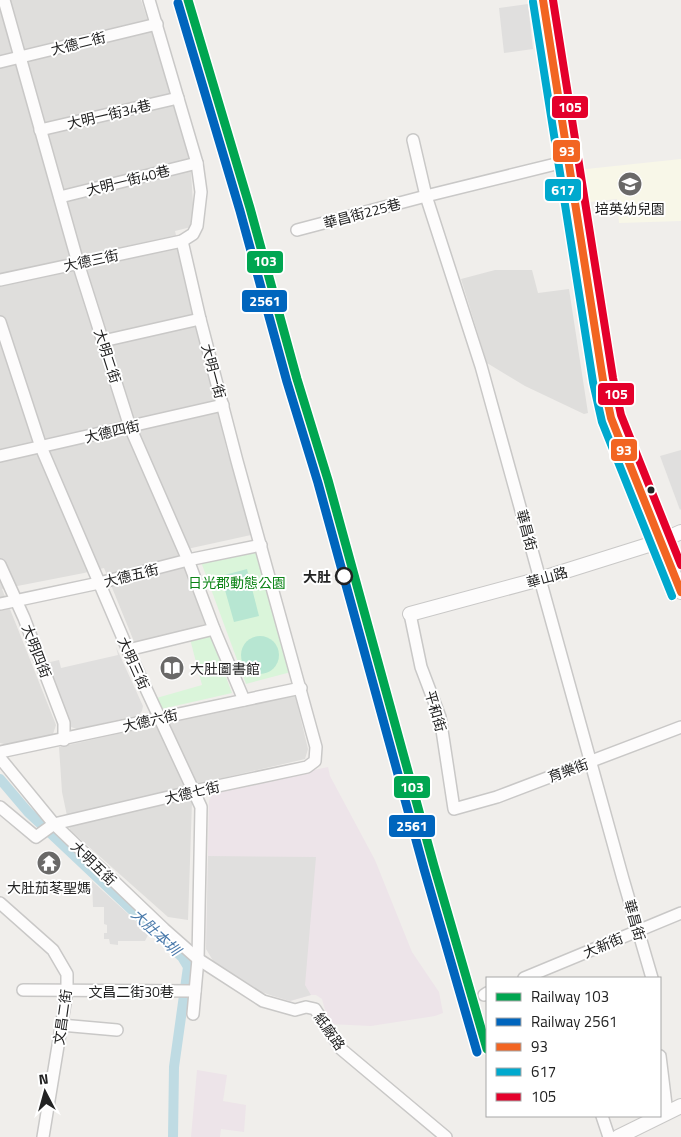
<svg xmlns="http://www.w3.org/2000/svg" width="681" height="1137" font-family="'Titillium Web','Noto Sans TC',sans-serif">
<style>
.residential{fill:#dfdedc}
.industrial{fill:#ede4e9}
.education{fill:#f8f7e8}
.park{fill:#daf5da}
.pitch{fill:#b7e6d2}
.parking{fill:#e0dfde}
.lines{fill:none;stroke-linecap:round;stroke-linejoin:round}
.canal{stroke:#bfdbe3;stroke-width:10}
.minor-casing{stroke:#c9c8c7;stroke-width:14}
.tertiary-casing{stroke:#c9c8c7;stroke-width:16}
.minor{stroke:#fdfcfc;stroke-width:11}
.tertiary{stroke:#fdfcfc;stroke-width:14}
.bus-1-casing{stroke:#fff;stroke-width:11}
.bus-2-casing{stroke:#fff;stroke-width:11}
.bus-3-casing{stroke:#fff;stroke-width:11}
.bus-1{stroke:#f26522;stroke-width:8}
.bus-2{stroke:#00a9ce;stroke-width:8}
.bus-3{stroke:#e4002b;stroke-width:8}
.rail-1-casing{stroke:#fff;stroke-width:12}
.rail-2-casing{stroke:#fff;stroke-width:12}
.rail-1{stroke:#00a651;stroke-width:9}
.rail-2{stroke:#0065bd;stroke-width:9}
.bus-dot{fill:#222;stroke:#fff;stroke-width:2}
.stop-dot{fill:#fff;stroke:#222;stroke-width:2.5}
.labels{text-anchor:middle;dominant-baseline:central;stroke-width:4;stroke-linejoin:round;paint-order:stroke}
.street-label{font-size:14px;fill:#222;stroke:#fff}
.poi-label{font-size:14px;fill:#222;stroke:#fff}
.stop-label{font-size:14px;font-weight:bold;fill:#222;stroke:#fff;text-anchor:end}
.park-label{font-size:14px;fill:#0c8416;stroke:#fff}
.water-label{font-size:15px;font-style:italic;fill:#4a7aab;stroke:#fff}
.line-badge{stroke:#fff;stroke-width:2}
.badge-label{font-size:14px;text-anchor:middle;font-weight:bold;fill:#fff}
</style>
<rect width="100%" height="100%" fill="#f0eeeb"/>
<g class="residential">
<polygon points="0,0 141,0 180,118 190,157 194,218 191,227 175,231 227,451 237,481 251,535 178,551 205,624 135,644 104,568 84,573 2,589 56,725 53,734 8,745 0,743"/>
<polygon points="495,270 532,270 538,293 569,289 588,413 584,414 525,386 487,363 461,279"/>
<polygon points="295,695 308,749 305,759 184,787 192,802 188,920 168,917 70,830 62,792 59,747"/>
</g>
<g class="industrial">
<polygon points="328,767 330,776 375,860 412,952 439,992 443,1013 435,1016 371,1026 329,1024 322,999 316,995 311,995 290,1001 256,990 206,949 209,801 212,794 216,791"/>
<polygon points="197,1070 227,1075 223,1101 246,1105 244,1132 221,1129 220,1137 191,1137"/>
</g>
<polygon class="education" points="681,159 681,221 619,223 617,199 581,203 577,170"/>
<g class="park">
<polygon points="255,548 291,672 246,684 201,562"/>
<polygon points="209,632 232,693 157,710 153,699 202,685 190,639"/>
</g>
<g class="pitch">
<polygon points="247,569 259,616 234,622 221,576"/>
<circle cx="260" cy="655" r="19"/>
</g>
<g class="parking">
<polygon points="528,4 533,49 504,53 499,8"/>
<polygon points="681,450 681,509 680,510 660,456"/>
<polygon points="116,647 143,706 142,711 139,715 77,729 71,727 67,723 46,663 59,660 61,668 118,655"/>
<polygon points="208,856 316,857 305,985 311,995 290,1001 273,996 256,990 215,964 206,949"/>
<polygon points="92,881 149,933 145,941 118,941 118,945 110,944 109,939 104,939 104,933 107,933 107,925 104,924 104,907 93,907"/>
</g>
<g class="lines">
<polyline class="canal" points="0,779 28,812 182,957 188,967 174,1067 173,1137"/>
<defs>
<g id="minor">
<polyline points="4,0 78,263 130,427 188,560 214,629 244,700"/>
<polyline points="0,62 157,24"/>
<polyline points="40,130 178,98"/>
<polyline points="413,140 426,196 481,366 623,879 652,978"/>
<polyline points="60,197 197,163"/>
<polyline points="297,230 426,196 568,161"/>
<polyline points="0,280 182,241 193,234 197,226 201,192 197,163 149,0"/>
<polyline points="0,322 41,447 128,650 201,807 198,959 193,1014"/>
<polyline points="103,341 200,319"/>
<polyline points="0,456 223,405"/>
<polyline points="0,565 24,618 64,723 64,740"/>
<polyline points="0,604 99,583 188,560 261,545"/>
<polyline points="410,614 421,667 440,717 454,809 497,797 681,727"/>
<polyline points="128,650 214,629"/>
<polyline points="0,752 301,688"/>
<polyline points="0,758 54,824 164,929 198,959 263,1001 295,1010 306,1007 315,1009 341,1049 446,1137"/>
<polyline points="0,807 36,837 54,824 194,791 307,767 315,761 316,747 237,461 200,319 182,241"/>
<polyline points="0,903 53,950 67,974 67,991 43,1137"/>
<polyline points="524,978 681,913"/>
<polyline points="23,990 195,991"/>
<polyline points="484,995 487,993"/>
<polyline points="61,1025 117,1030"/>
<polyline points="660,1056 667,1113"/>
<polyline points="602,1116 609,1137"/>
</g>
<g id="tertiary">
<polyline points="543,0 603,380 611,418 681,592"/>
<polyline points="410,614 540,579 661,541 681,532"/>
<polyline points="618,1137 681,1106"/>
</g>
</defs>
<use href="#minor" class="minor-casing"/>
<use href="#tertiary" class="tertiary-casing"/>
<use href="#minor" class="minor"/>
<use href="#tertiary" class="tertiary"/>
<defs>
<polyline id="bus-1" points="543,0 603,380 611,418 681,592"/>
<polyline id="bus-2" points="533,2 593,382 602,422 672,596"/>
<polyline id="bus-3" points="553,0 613,378 621,415 681,565"/>
</defs>
<use href="#bus-1" class="bus-1-casing"/>
<use href="#bus-2" class="bus-2-casing"/>
<use href="#bus-3" class="bus-3-casing"/>
<use href="#bus-1" class="bus-1"/>
<use href="#bus-2" class="bus-2"/>
<use href="#bus-3" class="bus-3"/>
<defs>
<polyline id="rail-1" points="188,0 250,208 297,379 328,480 434,866 487,1049"/>
<polyline id="rail-2" points="178,3 240,211 287,382 318,483 424,869 477,1052"/>
</defs>
<use href="#rail-1" class="rail-1-casing"/>
<use href="#rail-2" class="rail-2-casing"/>
<use href="#rail-1" class="rail-1"/>
<use href="#rail-2" class="rail-2"/>
</g>
<defs>
<symbol id="school-disc" viewBox="-11 -11 22 22"><circle r="9.5" fill="#6a6968" stroke="#fff"/><path d="M0-5L7-2L0 1L-7-2ZM-4 1L0 2.5L4 1V4Q0 6-4 4Z" fill="#fff"/></symbol>
<symbol id="library-disc" viewBox="-11 -11 22 22"><circle r="9.5" fill="#6a6968" stroke="#fff"/><path d="M-6-4Q-3-5.5-.7-3.5V5Q-3 3-6 4ZM6-4Q3-5.5 .7-3.5V5Q3 3 6 4Z" fill="#fff"/></symbol>
<symbol id="temple-disc" viewBox="-11 -11 22 22"><circle r="9.5" fill="#6a6968" stroke="#fff"/><path d="M0-6L5-2H3V0L6.5 2.5H4V6H1.5V3h-3V6H-4V2.5H-6.5L-3 0V-2H-5Z" fill="#fff"/></symbol>
</defs>
<g fill-rule="evenodd">
<use href="#school-disc" x="616" y="170" width="28" height="28"/>
<use href="#library-disc" x="158" y="654" width="28" height="28"/>
<use href="#temple-disc" x="35" y="849" width="28" height="28"/>
</g>
<circle class="bus-dot" cx="651" cy="490" r="4.5"/>
<circle class="stop-dot" cx="344" cy="576" r="8"/>
<g class="labels">
<g class="street-label">
<text transform="translate(78 43) rotate(-14)">大德二街</text>
<text transform="translate(109 114) rotate(-13)">大明一街34巷</text>
<text transform="translate(128 180) rotate(-14)">大明一街40巷</text>
<text transform="translate(362 213) rotate(-15)">華昌街225巷</text>
<text transform="translate(91 260) rotate(-12)">大德三街</text>
<text transform="translate(108 356) rotate(72)">大明二街</text>
<text transform="translate(214 371) rotate(75)">大明一街</text>
<text transform="translate(112 431) rotate(-13)">大德四街</text>
<text transform="translate(527 530) rotate(75)">華昌街</text>
<text transform="translate(131 575) rotate(-14)">大德五街</text>
<text transform="translate(547 577) rotate(-16)">華山路</text>
<text transform="translate(37 651) rotate(69)">大明四街</text>
<text transform="translate(134 663) rotate(66)">大明三街</text>
<text transform="translate(436 711) rotate(74)">平和街</text>
<text transform="translate(150 720) rotate(-13)">大德六街</text>
<text transform="translate(568 770) rotate(-20)">育樂街</text>
<text transform="translate(192 792) rotate(-13)">大德七街</text>
<text transform="translate(94 863) rotate(44)">大明五街</text>
<text transform="translate(635 920) rotate(74)">華昌街</text>
<text transform="translate(603 945) rotate(-23)">大新街</text>
<text x="131" y="991">文昌二街30巷</text>
<text transform="translate(62 1017) rotate(-82)">文昌二街</text>
<text transform="translate(330 1031) rotate(55)">紙廠路</text>
</g>
<g class="poi-label">
<text x="630" y="208">培英幼兒園</text>
<text x="190" y="668" text-anchor="start">大肚圖書館</text>
<text x="49" y="887">大肚茄苳聖媽</text>
</g>
<g class="stop-label">
<text x="331" y="576">大肚</text>
</g>
<g class="park-label">
<text x="237" y="582">日光郡動態公園</text>
</g>
<g class="water-label">
<text transform="translate(156 932) rotate(43)">大肚本圳</text>
</g>
</g>
<g class="line-badge">
<rect x="551" y="95" width="38" height="24" rx="5" fill="#e4002b"/>
<rect x="552" y="139" width="29" height="24" rx="5" fill="#f26522"/>
<rect x="544" y="178" width="38" height="24" rx="5" fill="#00a9ce"/>
<rect x="246" y="250" width="38" height="24" rx="5" fill="#00a651"/>
<rect x="241" y="289" width="47" height="24" rx="5" fill="#0065bd"/>
<rect x="597" y="382" width="38" height="24" rx="5" fill="#e4002b"/>
<rect x="610" y="438" width="28" height="24" rx="5" fill="#f26522"/>
<rect x="393" y="775" width="38" height="24" rx="5" fill="#00a651"/>
<rect x="388" y="814" width="48" height="24" rx="5" fill="#0065bd"/>
</g>
<g class="badge-label">
<text x="570" y="112">105</text>
<text x="567" y="156">93</text>
<text x="563" y="195">617</text>
<text x="265" y="266">103</text>
<text x="265" y="306">2561</text>
<text x="616" y="399">105</text>
<text x="624" y="455">93</text>
<text x="412" y="792">103</text>
<text x="412" y="831">2561</text>
</g>
<rect x="486" y="977" width="175" height="140" fill="#ffffff" stroke="#a7a7a7"/>
<rect x="496" y="993" width="25" height="8" fill="#00a651" stroke="#a7a7a7"/>
<text x="531" y="1002" font-size="15" fill="#222222">Railway 103</text>
<rect x="496" y="1018" width="25" height="8" fill="#0065bd" stroke="#a7a7a7"/>
<text x="531" y="1027" font-size="15" fill="#222222">Railway 2561</text>
<rect x="496" y="1043" width="25" height="8" fill="#f26522" stroke="#a7a7a7"/>
<text x="531" y="1052" font-size="15" fill="#222222">93</text>
<rect x="496" y="1068" width="25" height="8" fill="#00a9ce" stroke="#a7a7a7"/>
<text x="531" y="1077" font-size="15" fill="#222222">617</text>
<rect x="496" y="1093" width="25" height="8" fill="#e4002b" stroke="#a7a7a7"/>
<text x="531" y="1102" font-size="15" fill="#222222">105</text>
<g transform="translate(45 1092) rotate(354)" stroke="#ffffff" stroke-width="4" paint-order="stroke">
<path d="M0-4L9 19L0 12L-9 19Z" fill="#222222"/>
<text y="-8" font-size="14" font-weight="bold" text-anchor="middle" fill="#222222">N</text>
</g>
</svg>
